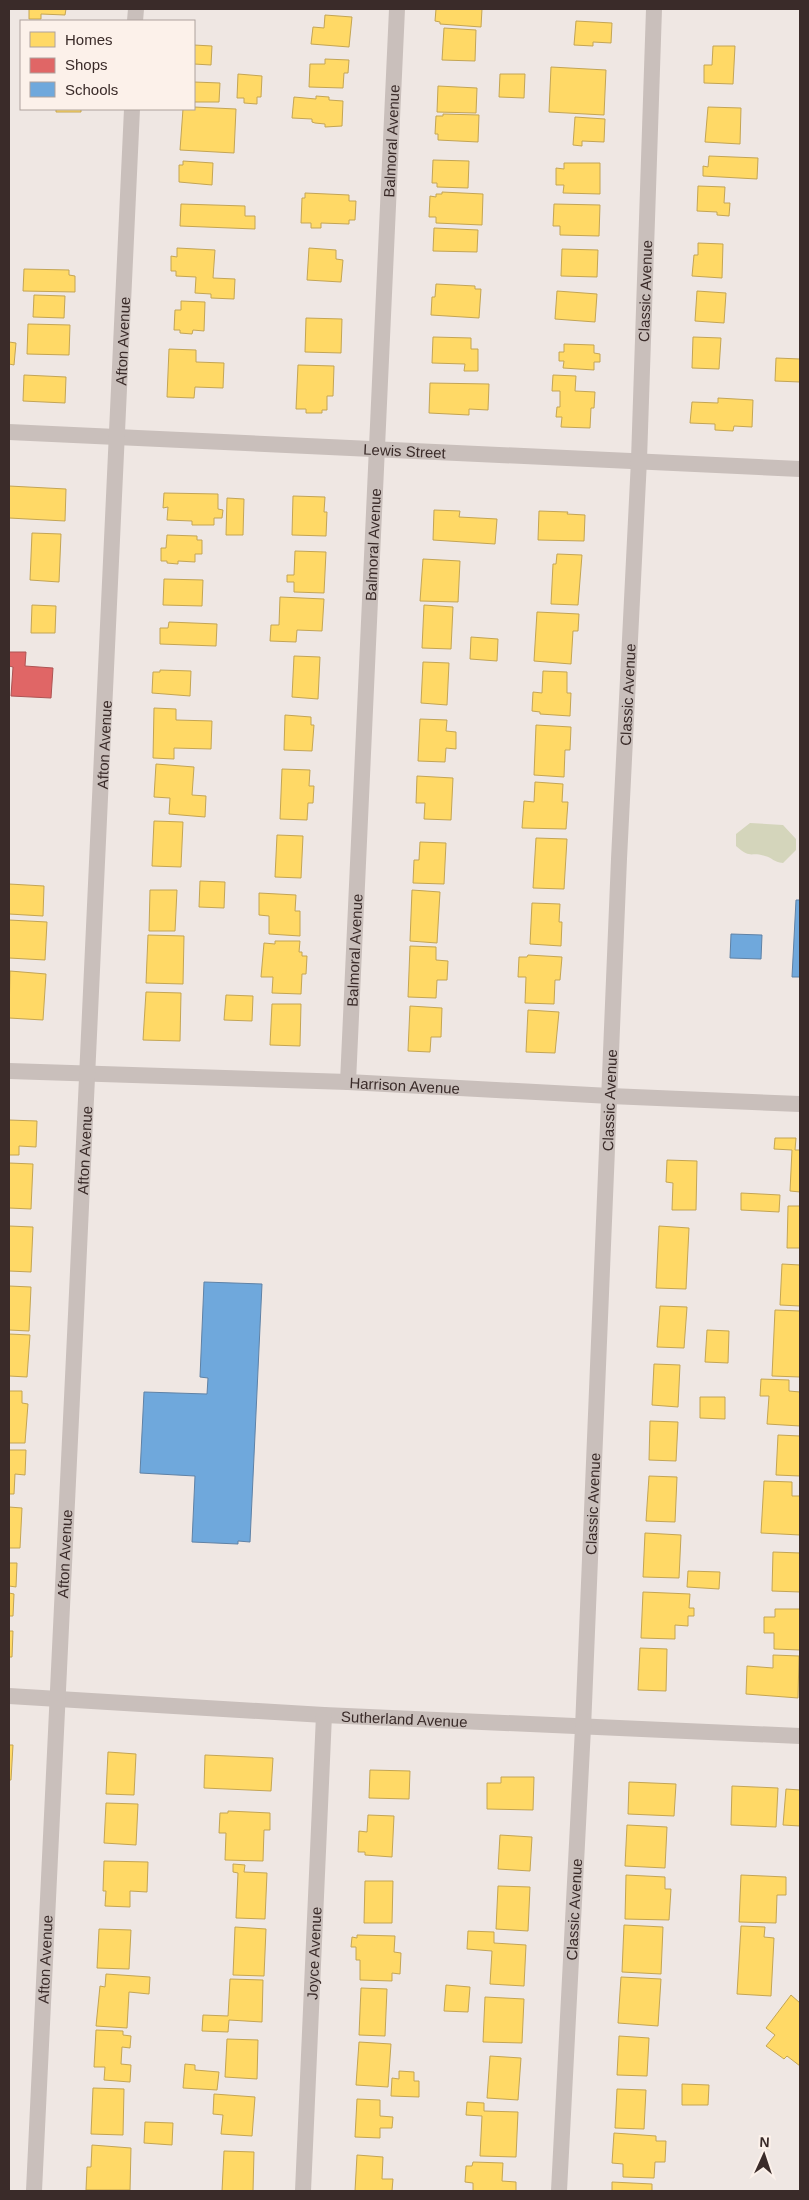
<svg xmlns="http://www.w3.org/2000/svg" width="809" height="2200" font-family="Arial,sans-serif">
<rect width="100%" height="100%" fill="#efe7e3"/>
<!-- green -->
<path fill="#d4d5bb" d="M750 823 783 825 796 839V850L783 863C773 862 773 858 765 856 750 851 752 860 736 846V834Z"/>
<!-- homes -->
<path fill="#ffd966" stroke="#c4a554" d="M29 9H66L65 15 41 14V19H29Z
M436 9H482L481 27 440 24V22L435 21Z
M325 15 352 17 349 47 311 44 313 27 324 28Z
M576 21 612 23 611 43 593 42V46L574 45Z
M444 28 476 30 475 61 442 60Z
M194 45 212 46 211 65 194 64Z
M713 46H735L733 84 704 83V65H712Z
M325 59 349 60 348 73H344L343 88 309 87 310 64H325Z
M551 67 606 70 604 115 549 112Z
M238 74 262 76 261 97H257V104L244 103V98H237Z
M500 74H525L524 98 499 97Z
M194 82 220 83 219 102H194Z
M438 86 477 88 476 113 437 112Z
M316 96 329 97V100L343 101 342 126 325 127V124L315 123 312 122V119L292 118 294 97 316 99Z
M194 107 236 109 234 153 180 150 183 109H194Z
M708 107 741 108 740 144 705 142Z
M56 109H81V112H56Z
M443 114 479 115 478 142 438 140V134H435L436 116H443Z
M575 117 605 119 604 142 582 141V146L573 145Z
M709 156 758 158 757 179 703 176V166L708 167Z
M433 160 469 161 468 188 437 187V183H432Z
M183 161 213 163 212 185 179 182V165H183Z
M564 163H600V194L563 193 564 185H556V168L564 169Z
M698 186 725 187 724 203H730L729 216 717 215V212L697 211Z
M442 192 483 194 482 225 436 223V217H429L430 196 436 197V194H442Z
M305 193 349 195V201H356L355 220H349V224L321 223V228H311V223H301L302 198H305Z
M181 204 245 206V216H255V229L180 226Z
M554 204 600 205 599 236 560 235V226H553Z
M434 228 478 230 477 252 433 251Z
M698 243 723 244 722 278 692 276 694 255H698Z
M177 248 215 250 213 278 235 279 234 299 211 298V294L195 293 196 277 176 276V271H171V256L177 257Z
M309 248 336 250V259L343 260 341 282 307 280Z
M562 249 598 250 597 277 561 276Z
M24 269 69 270V275L75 276V292L23 291Z
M436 284 475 286V289H481L479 318 431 315 432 297H435Z
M557 291 597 294 595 322 555 319Z
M697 291 726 293 724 323 695 321Z
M34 295 65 296 64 318 33 317Z
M181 301 205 302 204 331 193 330 192 334 180 333V330H174L175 310H181Z
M306 318 342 319 341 353 305 352Z
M28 324 70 325 69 355 27 354Z
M433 337 471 338V349H478V371H464L465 364 432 363Z
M693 337 721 338 719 369 692 368Z
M9 342 16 343 14 365 9 364Z
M564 344 594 345V353L600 354V362H594V370L563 368 564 361H559V352H564Z
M169 349 196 350V362L224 363 223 388 195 387 194 398 167 397Z
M776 358 800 359V382L775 381Z
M298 365 334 366 333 396H327V410H322V413H306V409H296Z
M24 375 66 377 65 403 23 401Z
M553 375 576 376 575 391 595 392 594 408H591L590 428 561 427 562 417H556L557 407H560V391H552Z
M430 383 489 384 488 410 469 409V415L429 413Z
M718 398 753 400 752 427 734 426 733 431 715 430V424L690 423 692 402 718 403Z
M9 486 66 489 65 521 9 518Z
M164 493 218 494V509L223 510 222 518H214V525H192V521L167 520 168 507 163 508Z
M293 496 325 497 324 512H327L326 536 292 535Z
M227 498 244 499 243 535H226Z
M434 510 460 511 459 517 497 519 495 544 433 540Z
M539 511 568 512 567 514 585 515 584 541 538 540Z
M32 533 61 534 59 582 30 580Z
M167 535 197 536V540H202V554H195V562L178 561V564L167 563V561H161V548H166Z
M295 551 326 552 324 593 294 592V582H287V575H294Z
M557 554 582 555 578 605 551 604 553 564H556Z
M423 559 460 561 458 602 420 601Z
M164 579 203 580 202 606 163 605Z
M280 597 324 599 322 631 297 630 296 642 270 641 271 625H279Z
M32 605 56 606 55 633H31Z
M424 605 453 607 451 649 422 648Z
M537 612 579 614 578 631H573L571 664 534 661Z
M169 622 217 624 216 646 160 644V628H168Z
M471 637 498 639 497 661 470 659Z
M294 656 320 657 318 699 292 697Z
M423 662 449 663 447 705 421 703Z
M160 670 191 671 190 696 152 693 153 672H160Z
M543 671 567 672V693H571L570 716 540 714V712L532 711 533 692 542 693Z
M154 708 176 709V720L212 721 211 749 174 748V759L153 758Z
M285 715 311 717V725H314L312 751 284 750Z
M420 719 447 720 446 731 456 732V749L446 748 445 762 418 761Z
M536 725 571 727 570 750H565L564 777 534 775Z
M156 764 194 767 192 795 206 796 205 817 169 814 170 798 154 797Z
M282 769 310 770 309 786H314L313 803H308L307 820 280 819Z
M417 776 453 778 451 820 424 819 425 803H416Z
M535 782 563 784 562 802H568L566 829 522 828 524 801 534 802Z
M154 821 183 822 181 867 152 866Z
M277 835 303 836 301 878 275 877Z
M536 838 567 839 564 889 533 888Z
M420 842 446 843 444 884 413 883 414 860H419Z
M200 881 225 882 224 908 199 907Z
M9 884 44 886 43 916 9 914Z
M150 890H177L175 931H149Z
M412 890 440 892 437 943 410 941Z
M259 893 296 895 295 911H300V936L269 934V916L259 915Z
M532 903 560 904 559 922H562L561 946 530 944Z
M9 920 47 922 45 960 9 958Z
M148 935 184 936 183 984 146 983Z
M275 941H300L299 952H302V956H307L306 974H302L301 994 272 993 273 977H261L264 943 275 944Z
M410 946 436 947V960L448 961 447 980H437L436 998 408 997Z
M528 955 562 957 560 980H555L554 1004 525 1003 526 977H518L519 957H527Z
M10 971 46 974 43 1020 9 1018Z
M146 992 181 993 180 1041 143 1040Z
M226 995 253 996 252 1021 224 1020Z
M272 1004H301L300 1046 270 1045Z
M410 1006 442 1008 441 1037H431L430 1052 408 1051Z
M528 1010 559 1012 555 1053 526 1052Z
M9 1120 37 1121 36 1147 19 1146V1155H9Z
M775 1138H796L795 1150H800V1192L790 1191 792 1150 774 1149Z
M667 1160 697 1161 696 1210H672L673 1183 666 1182Z
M9 1163 33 1164 31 1209 9 1208Z
M741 1193 780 1195 779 1212 741 1210Z
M788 1206H800V1248H787Z
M9 1226 33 1227 31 1272 9 1271Z
M659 1226 689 1228 686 1289 656 1288Z
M782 1264 800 1265V1306L780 1305Z
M9 1286 31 1287 29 1331 9 1330Z
M660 1306 687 1307 684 1348 657 1347Z
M775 1310 800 1311V1377L772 1376Z
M707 1330 729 1331 728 1363 705 1362Z
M9 1334 30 1335 27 1377 9 1376Z
M654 1364 680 1365 678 1407 652 1405Z
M761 1379 789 1380V1391L800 1392V1426L767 1424 769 1396H760Z
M9 1391H22V1403L28 1404 25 1443H9Z
M700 1397H725V1419L700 1418Z
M650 1421 678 1422 676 1461 649 1460Z
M778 1435 800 1436V1476L776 1475Z
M9 1450H26L25 1475 15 1474 14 1494H9Z
M649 1476 677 1477 675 1522 646 1521Z
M764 1481 792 1482V1496H800V1535L761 1533Z
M9 1507 22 1508 20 1548H9Z
M645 1533 681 1535 679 1578 643 1577Z
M773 1552 800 1553V1592L772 1591Z
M9 1563H17L16 1587 9 1586Z
M688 1571 720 1572 719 1589 687 1587Z
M643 1592 690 1594 689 1608H694V1616H688V1626L675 1625V1639L641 1638Z
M9 1593 14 1594 13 1616H9Z
M775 1609H800V1650L774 1649V1633H764V1617H775Z
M9 1631H13L12 1657H9Z
M640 1648 667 1649 666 1691 638 1690Z
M773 1655 799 1656 798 1698 746 1694 747 1666 773 1668Z
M9 1745H13L11 1780H9Z
M108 1752 136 1754 134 1795 106 1794Z
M205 1755 273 1758 271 1791 204 1788Z
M370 1770 410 1771 409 1799 369 1798Z
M501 1777H534L533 1810 487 1809V1783H501Z
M629 1782 676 1784 674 1816 628 1814Z
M732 1786 778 1788 776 1827 731 1825Z
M786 1789 800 1790V1826L783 1825Z
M106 1803 138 1804 136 1845 104 1843Z
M228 1811 270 1813V1830H264L263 1861 225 1860 226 1833H219L220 1813H228Z
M368 1815 394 1816 392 1857 365 1855V1852H358L359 1831 367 1832Z
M627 1825 667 1827 665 1868 625 1866Z
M500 1835 532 1837 530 1871 498 1869Z
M104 1861 148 1862 147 1892 130 1891V1907L105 1906 106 1891H103Z
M233 1864 245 1865 244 1872 267 1873 265 1919 236 1918 238 1873 233 1872Z
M626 1875 665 1877V1889H671L669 1920 625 1919Z
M741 1875 786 1877V1895H777L776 1923 739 1922Z
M365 1881H393L392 1923H364Z
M498 1886 530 1887 528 1931 496 1929Z
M624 1925 663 1927 661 1974 622 1972Z
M741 1926 765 1927 764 1937 774 1938 771 1996 737 1994Z
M235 1927 266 1929 264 1976 233 1975Z
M99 1929 131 1930 129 1969 97 1968Z
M468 1931 494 1932V1943L526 1945 524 1986 490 1984 492 1951 467 1949Z
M357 1935 395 1936 394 1952 401 1953 400 1974 392 1973V1981L360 1980V1960H356V1947H351L352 1937 357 1938Z
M106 1974 150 1977 149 1994 129 1992 127 2028 96 2026 100 1986 105 1987Z
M621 1977 661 1979 658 2026 618 2023Z
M230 1979 263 1980 262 2022 229 2020 228 2032 202 2031 203 2015 228 2016Z
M446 1985 470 1987 468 2012 444 2011Z
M361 1988 387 1989 385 2036 359 2035Z
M791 1995 800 2003V2066L787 2056 784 2059 766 2046 775 2035 766 2028Z
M485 1997 524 1999 522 2043 483 2042Z
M96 2030 123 2031V2035L131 2036 130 2048 122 2047 121 2064 131 2065 130 2082 104 2080 105 2067H94Z
M619 2036 649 2038 647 2076 617 2075Z
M227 2039 258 2040 257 2079 225 2077Z
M359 2042 391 2044 388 2087 356 2085Z
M490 2056 521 2058 518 2100 487 2098Z
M185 2064 195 2065V2070L219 2072 217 2090 183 2088Z
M399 2071 414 2072V2081H419V2097L391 2096 392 2078 399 2079Z
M682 2084 709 2085 708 2105H682Z
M93 2088 124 2089 123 2135 91 2134Z
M617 2089 646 2090 644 2129 615 2128Z
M214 2094 255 2097 252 2136 221 2134 223 2115 213 2114Z
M357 2099 380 2100V2116L393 2117 392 2128H380V2138L355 2137Z
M467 2102 484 2103V2111L518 2112 516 2157 480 2156 482 2116 466 2115Z
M145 2122 173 2123 172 2145 144 2143Z
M614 2133 656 2136V2141H666L665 2162H655L654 2178 623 2177V2164L612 2163Z
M92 2145 131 2148 130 2190H86L87 2167H91Z
M224 2151 254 2152 253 2191H222Z
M357 2155 383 2157 382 2179H393L392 2191H355Z
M473 2162 503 2163 502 2181 516 2182V2191H473V2183L465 2182 466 2166H472Z
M612 2182 652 2184V2191H612Z"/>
<!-- shops -->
<path fill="#e06666" stroke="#ae5454" d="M9 652H26L25 666 53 668 51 698 11 696 13 667 9 666Z"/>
<!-- schools -->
<path fill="#6fa8dc" stroke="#5f82a6" d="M796 900H800V977H792Z
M731 934 762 935 761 959 730 958Z
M204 1282 262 1284 250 1542 238 1541V1544L192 1542 195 1476 140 1473 144 1392 207 1394 208 1378 200 1377Z"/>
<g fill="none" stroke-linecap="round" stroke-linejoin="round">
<!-- minor -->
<g stroke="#c9bfbb" stroke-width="16">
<path d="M135 21 136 9"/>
<path id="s1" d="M9 432 800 469"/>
<path id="s2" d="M9 1071 348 1082 610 1096 800 1104"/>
<path id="s3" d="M348 1082 397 9"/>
<path id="s4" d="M9 1696 324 1715 800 1736"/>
<path id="s5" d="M34 2191C65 1497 104 803 132 109"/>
<path id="s6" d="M303 2191 324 1715"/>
<path id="s7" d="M559 2191 583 1728 619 859 639 460 654 9"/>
</g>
</g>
<g text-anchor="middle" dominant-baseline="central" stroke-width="5" stroke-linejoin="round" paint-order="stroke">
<!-- street labels -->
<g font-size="15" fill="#3a2b29" stroke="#fcf1ea">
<text stroke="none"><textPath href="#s3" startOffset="942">Balmoral Avenue</textPath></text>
<text stroke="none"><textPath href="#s7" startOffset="1902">Classic Avenue</textPath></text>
<text stroke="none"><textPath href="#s5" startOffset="1852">Afton Avenue</textPath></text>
<text stroke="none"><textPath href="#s1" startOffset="396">Lewis Street</textPath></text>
<text stroke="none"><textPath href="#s3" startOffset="538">Balmoral Avenue</textPath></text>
<text stroke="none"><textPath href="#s7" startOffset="1498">Classic Avenue</textPath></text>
<text stroke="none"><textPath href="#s5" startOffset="1448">Afton Avenue</textPath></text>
<text stroke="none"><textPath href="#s3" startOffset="132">Balmoral Avenue</textPath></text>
<text stroke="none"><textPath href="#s2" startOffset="396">Harrison Avenue</textPath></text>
<text stroke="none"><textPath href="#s7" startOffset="1092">Classic Avenue</textPath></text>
<text stroke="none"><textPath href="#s5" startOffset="1042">Afton Avenue</textPath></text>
<text stroke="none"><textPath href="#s7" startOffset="688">Classic Avenue</textPath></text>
<text stroke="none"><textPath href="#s5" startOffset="638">Afton Avenue</textPath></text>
<text stroke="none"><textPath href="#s4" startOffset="396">Sutherland Avenue</textPath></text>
<text stroke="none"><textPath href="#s7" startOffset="282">Classic Avenue</textPath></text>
<text stroke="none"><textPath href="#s6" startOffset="238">Joyce Avenue</textPath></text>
<text stroke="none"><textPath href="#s5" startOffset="232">Afton Avenue</textPath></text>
</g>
</g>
<!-- border -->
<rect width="809" height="2200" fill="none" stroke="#3a2b29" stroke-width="20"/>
<!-- legend -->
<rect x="20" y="20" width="175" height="90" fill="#fcf1ea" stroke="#aea29d"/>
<rect x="30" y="32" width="25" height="15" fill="#ffd966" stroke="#aea29d"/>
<text x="65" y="45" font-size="15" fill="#3a2b29">Homes</text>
<rect x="30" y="58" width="25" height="15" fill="#e06666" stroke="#aea29d"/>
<text x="65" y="70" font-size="15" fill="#3a2b29">Shops</text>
<rect x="30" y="82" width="25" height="15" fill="#6fa8dc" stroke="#aea29d"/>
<text x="65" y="95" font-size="15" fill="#3a2b29">Schools</text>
<!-- north arrow -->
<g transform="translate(764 2155) rotate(3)" stroke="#fcf1ea" stroke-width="4" paint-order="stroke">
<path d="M0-4L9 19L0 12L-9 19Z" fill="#3a2b29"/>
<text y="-8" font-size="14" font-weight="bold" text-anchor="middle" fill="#3a2b29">N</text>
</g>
</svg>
